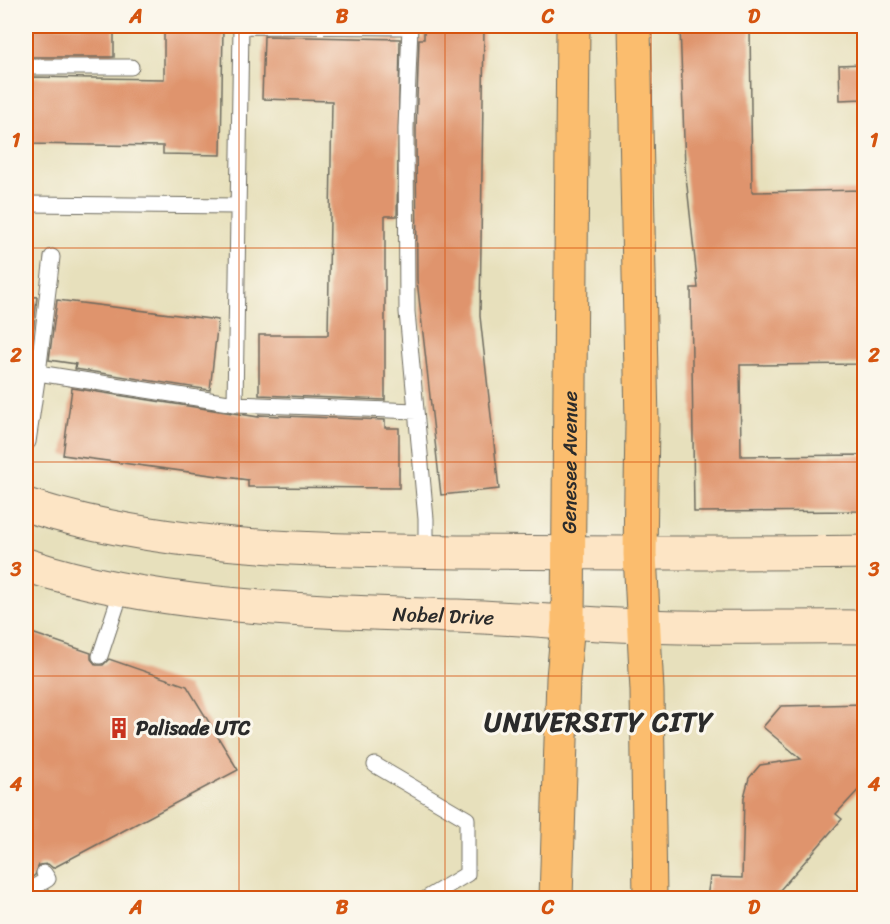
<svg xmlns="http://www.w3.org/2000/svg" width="890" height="924" font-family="Sriracha,sans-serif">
<rect width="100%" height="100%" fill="#fbf7ec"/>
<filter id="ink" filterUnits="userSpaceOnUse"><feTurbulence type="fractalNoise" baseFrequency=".0167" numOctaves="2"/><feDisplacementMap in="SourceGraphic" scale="12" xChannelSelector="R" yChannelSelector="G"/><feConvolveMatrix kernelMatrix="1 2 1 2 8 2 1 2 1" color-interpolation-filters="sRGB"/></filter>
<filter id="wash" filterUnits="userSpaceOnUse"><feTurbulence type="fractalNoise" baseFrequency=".008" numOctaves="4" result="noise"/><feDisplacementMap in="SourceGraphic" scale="24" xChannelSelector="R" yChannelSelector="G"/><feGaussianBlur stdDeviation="1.35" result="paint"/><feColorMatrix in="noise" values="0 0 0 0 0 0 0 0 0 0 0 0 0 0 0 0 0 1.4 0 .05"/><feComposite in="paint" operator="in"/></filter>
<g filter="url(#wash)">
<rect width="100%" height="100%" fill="#e7e0bc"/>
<g id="blocks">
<!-- building -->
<path fill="#df946d" d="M26 26H114V57H26Z
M164 26H223L221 155 163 154V146L26 144V77L164 79Z
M424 26H484L480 316 499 489 441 495 417 280 416 129 419 39H424Z
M680 26H750L752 192 864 190V364L740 365 741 456 864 455V511L694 512 691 288H698L685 167Z
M264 36 400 39 397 216H385V400L259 395V335H328L332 101 262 99Z
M864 64V99L840 100 839 65Z
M26 296 37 297 30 358 26 357Z
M57 300 218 320 210 390 75 369 76 364 49 360Z
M72 388 259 417V415L385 420V428H399V488L248 487V480L63 455Z
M26 631 91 653V659L96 665H103L109 659 187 686 238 770 53 868 48 864 39 865 35 875 26 881Z
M864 704V784L836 814 842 819 773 898H707L710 877 742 878 744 797 749 778 760 765 801 759 763 727 781 706Z"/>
</g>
</g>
<g filter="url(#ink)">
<use href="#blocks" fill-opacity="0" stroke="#6d6a5e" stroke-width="1.5"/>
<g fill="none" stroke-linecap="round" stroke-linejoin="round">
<defs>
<path id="service" d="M241 26 410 27
M410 26 406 129 407 312 426 519V551
M26 67H131
M26 204 238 206
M52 257 38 373 235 404 416 411
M235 404 241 26
M28 442 38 373
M100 656 122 589
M375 765 467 819V874L427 898
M26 892 48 879 44 873"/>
<g id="secondary">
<path d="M26 505C169 551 321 550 470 552 602 553 733 554 864 552"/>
<path id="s1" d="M26 565C160 609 316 611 457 616 519 618 580 624 642 626 716 629 791 626 864 627"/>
</g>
<g id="primary">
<path d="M634 26 642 423 640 554 647 691 650 898"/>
<path id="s2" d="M556 898 563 678 568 622 573 26"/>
</g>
</defs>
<!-- service casing -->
<use href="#service" stroke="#6d6a5e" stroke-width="17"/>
<!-- secondary casing -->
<use href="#secondary" stroke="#6d6a5e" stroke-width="35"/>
<!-- primary casing -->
<use href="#primary" stroke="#6d6a5e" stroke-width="35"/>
<!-- service -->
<use href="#service" stroke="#fff" stroke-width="15"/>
<!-- secondary -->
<use href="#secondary" stroke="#fde5c5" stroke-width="33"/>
<!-- primary -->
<use href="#primary" stroke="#fbbd6e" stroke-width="33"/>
</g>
</g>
<!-- grid -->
<path fill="none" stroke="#d5540f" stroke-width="1.5" stroke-opacity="0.55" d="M239 26V898M445 26V898M651 26V898M26 248H864M26 462H864M26 676H864"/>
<!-- icons -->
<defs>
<symbol id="building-bare" viewBox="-9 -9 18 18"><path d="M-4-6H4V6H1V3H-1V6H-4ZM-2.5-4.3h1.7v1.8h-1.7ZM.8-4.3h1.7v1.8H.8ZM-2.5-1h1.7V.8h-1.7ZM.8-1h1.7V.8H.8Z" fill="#c8321e" stroke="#fbf7ec" stroke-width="2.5" paint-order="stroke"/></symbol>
</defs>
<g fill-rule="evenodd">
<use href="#building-bare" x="104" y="713" width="30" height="30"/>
</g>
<g text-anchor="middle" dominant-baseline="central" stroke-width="6" stroke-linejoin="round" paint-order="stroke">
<!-- street labels -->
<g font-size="20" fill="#2b2b2b" stroke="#fbf7ec">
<text stroke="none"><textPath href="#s2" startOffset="436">Genesee Avenue</textPath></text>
<text stroke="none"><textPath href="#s1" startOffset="422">Nobel Drive</textPath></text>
</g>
<!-- poi labels -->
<g font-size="20" font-weight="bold" fill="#2b2b2b" stroke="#fbf7ec" text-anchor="start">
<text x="136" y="728">Palisade UTC</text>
</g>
<!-- district labels -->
<g font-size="26" font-weight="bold" letter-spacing="1.5" fill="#2b2b2b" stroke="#fbf7ec">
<text x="599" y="722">UNIVERSITY CITY</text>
</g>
</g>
<!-- margin -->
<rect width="890" height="924" fill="none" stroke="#fbf7ec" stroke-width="66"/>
<rect x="33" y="33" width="824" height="858" fill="none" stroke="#d5540f" stroke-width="2"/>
<g font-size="20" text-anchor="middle" font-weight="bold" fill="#d5540f">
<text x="136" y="23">A</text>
<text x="342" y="23">B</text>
<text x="548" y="23">C</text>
<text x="754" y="23">D</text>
<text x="16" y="147">1</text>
<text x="874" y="147">1</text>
<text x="16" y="362">2</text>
<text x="874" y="362">2</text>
<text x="16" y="576">3</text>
<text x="874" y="576">3</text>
<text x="16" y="791">4</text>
<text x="874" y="791">4</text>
<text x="136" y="914">A</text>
<text x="342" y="914">B</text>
<text x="548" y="914">C</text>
<text x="754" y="914">D</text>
</g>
</svg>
